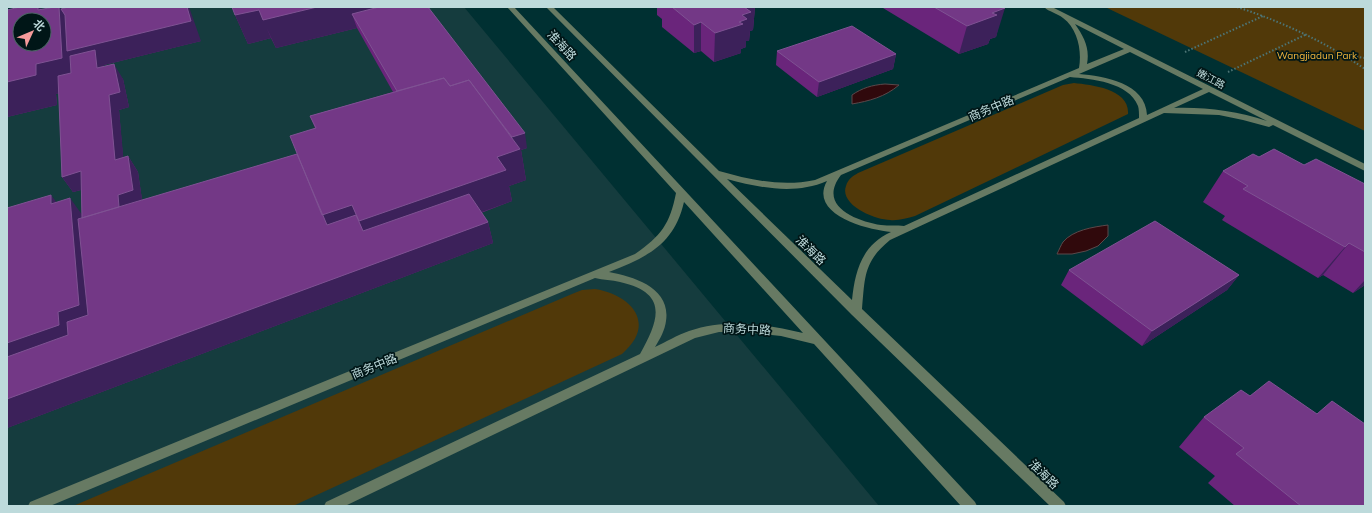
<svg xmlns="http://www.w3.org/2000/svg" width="1372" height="513" font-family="Mulish,'Noto Sans SC',sans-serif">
<rect width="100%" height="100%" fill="#003032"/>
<!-- built -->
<path fill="#153c3e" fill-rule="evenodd" d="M32 7H464L879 506H7V12ZM20 20H44V44H20Z"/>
<!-- green -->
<path fill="#513909" d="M1105 7H1365V131Z
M1074 83C1092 85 1130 89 1128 114L915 216C907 218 898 221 890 220 875 220 839 205 846 186 848 179 853 176 858 173L1063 85Z
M595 289C632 295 657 324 622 354L293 506H73L572 294 582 290Z"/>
<!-- water -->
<path fill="#30090c" stroke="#5a484a" d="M885 84 899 85C885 97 869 101 852 104V95C862 88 872 85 885 84Z
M1108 225V236L1098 246 1086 251 1072 254H1057C1059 250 1061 245 1063 242 1073 230 1093 227 1108 225Z"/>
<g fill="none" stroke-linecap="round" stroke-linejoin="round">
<!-- path -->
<path stroke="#4d7576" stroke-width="2" stroke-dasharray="1.5 2" stroke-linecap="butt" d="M1237 7C1283 22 1325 42 1365 69
M1185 52 1263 16
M1346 55 1365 58
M1228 72 1307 34"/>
<!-- secondary -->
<path fill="#677a63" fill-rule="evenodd" d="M507 7H514L975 502 977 506H961L814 344 781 336 744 332H719L695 338 345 506H324L326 502 640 354C659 320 669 293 620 282 612 280 603 280 595 278L50 506H28L30 502 635 254C661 236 670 224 676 193ZM684 202 803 333C765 324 727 318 689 331 677 335 666 342 655 347 660 339 665 330 666 321 671 288 635 277 609 272 647 257 674 245 684 202Z
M546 7H553L719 171C751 180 782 187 815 180L1079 68C1082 51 1078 29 1063 18 1057 13 1049 12 1044 7H1052L1365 164V171L1273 125 1269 127 1243 120 1219 115 1164 113 890 240C863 262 865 278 862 309L1064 502 1066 506H1050L852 315ZM1075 24 1124 49 1087 64C1090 48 1084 37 1075 24ZM1130 52 1203 89 1147 115C1146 83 1104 76 1079 74ZM1070 77C1091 79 1129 82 1138 106 1139 109 1139 114 1139 118L904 226C897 225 889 226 881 225 856 221 817 206 841 175ZM1209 92 1267 121C1237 111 1205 107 1174 108ZM727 179C760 188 795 195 827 181 808 215 868 230 891 232 862 245 855 271 852 300Z"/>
</g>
<!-- wall -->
<path fill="#6a257b" d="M40 7 42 10 61 9 201 41 104 65V67L123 79 129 107 119 110 123 158 128 156 138 172 142 200 297 154 315 128 310 116 393 92 357 28 276 48 271 38 248 44 235 15 428 7 527 148 521 150 526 180 509 186 512 201 481 213 488 222 493 243 7 428V208L56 202 82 215 81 190 73 192 62 177 59 93 56 94 57 105 7 117V10Z
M657 7H755L753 30 750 31 749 41H746V47L741 49V53L714 62 701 51 694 53 662 27V19L657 15Z
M883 7H1003L996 37 990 39 988 44 959 54 883 8Z
M777 51 896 54 893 69 817 97 776 65Z
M1259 157 1304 165 1365 184V285L1353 293 1323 275 1318 278 1222 220 1225 216 1203 202 1223 171Z
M1069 270 1239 275 1227 290 1142 346 1061 285Z
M1250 396 1317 414 1365 506H1235L1208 483 1215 476 1179 447 1204 417Z"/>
<!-- shaded-wall -->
<path fill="#3c215a" d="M38 7H40L48 19 60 7 76 34 187 7H189L201 41 104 65 106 83 81 88 56 94 57 105 7 117V82L36 64Z
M317 7H400L352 14 357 28 276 48 263 20Z
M742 7H755L753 30 750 31 749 41H746V47L741 49V53L714 62 715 33 739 22Z
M985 7 1005 8 996 37 990 39 988 44 959 54 967 26Z
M259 10 271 38 248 44 235 15Z
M701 22V51L694 53V25Z
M896 54 893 69 817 97 819 82Z
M114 64 123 79 129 107 119 110 125 175 115 160 109 95Z
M525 133 527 148 521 150 526 180 509 186 512 201 372 252 359 221 497 157 505 139Z
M128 156 138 172 143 206 106 336 7 385V343L58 312 51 195 72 223 70 198 88 223 118 195Z
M81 171 92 187 73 192 62 177Z
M352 205 365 236 336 246 322 215Z
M488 222 493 243 7 428V399Z
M1349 243 1323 275 1318 278 1345 247Z
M1239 275 1227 290 1142 346 1152 331Z
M1365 280V285L1353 293Z"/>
<!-- building -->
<path fill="#733886" stroke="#7f5293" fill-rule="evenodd" d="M20 7H38V10L54 7H59L62 58 36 64V75L7 82V10ZM20 20H44V44H20Z
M68 7H187L191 21 67 51 65 15 61 9Z
M232 7H317L263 20 259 10 235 15Z
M379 7H428L525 133 512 137 469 80 450 86 444 78 397 91 352 14Z
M672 7H744L751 12 742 15 747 19 739 22 743 24 715 33 701 22 694 25Z
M934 7H1003L1005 8 992 13 997 15 967 26Z
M852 26 896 54 819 82 777 51Z
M95 50 97 68 114 64 120 92 109 95 115 160 128 156 133 190 118 195 119 207 82 218 81 171 62 177 58 76 71 73 70 56Z
M444 78 450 86 469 80 520 149 497 157 506 170 359 221 352 205 322 215 290 136 316 128 310 116Z
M1274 149 1304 165 1316 159 1365 184V252L1349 243 1345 247 1243 189 1248 186 1223 171 1253 154 1259 157Z
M297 154 327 225 356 215 363 231 469 194 488 222 7 399V357L68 335 67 322 88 315 78 219Z
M51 195V204L70 198 79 305 58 312 59 325 7 343V208Z
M1155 221 1239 275 1152 331 1069 270Z
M1269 381 1317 414 1332 401 1365 424V506H1301L1236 454 1244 448 1204 417 1241 390 1250 396Z"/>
<g text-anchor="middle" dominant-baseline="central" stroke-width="3.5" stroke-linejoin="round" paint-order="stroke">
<!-- far-park labels -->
<g font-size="10" fill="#f5b73c" stroke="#001617">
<text x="1317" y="55">Wangjiadun Park</text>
</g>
<!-- far-street labels -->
<g font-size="10" fill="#bddadb" stroke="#001617">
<text transform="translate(1211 79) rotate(27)">嫩江路</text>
</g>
<!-- street labels -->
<g font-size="12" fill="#bddadb" stroke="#001617">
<text transform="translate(562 45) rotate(47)">淮海路</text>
<text transform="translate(991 108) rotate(-23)">商务中路</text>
<text transform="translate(811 250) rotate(44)">淮海路</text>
<text transform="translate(747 329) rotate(3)">商务中路</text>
<text transform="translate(374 366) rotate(-22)">商务中路</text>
<text transform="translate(1044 474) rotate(44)">淮海路</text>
</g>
</g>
<!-- border -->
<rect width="1372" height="513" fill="none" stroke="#bddadb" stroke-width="16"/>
<!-- north arrow -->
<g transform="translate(32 32) rotate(46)"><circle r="19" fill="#001617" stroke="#4c6465"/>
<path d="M0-3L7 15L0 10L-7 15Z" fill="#f59b9b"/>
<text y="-6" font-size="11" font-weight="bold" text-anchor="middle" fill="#bddadb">北</text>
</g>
</svg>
